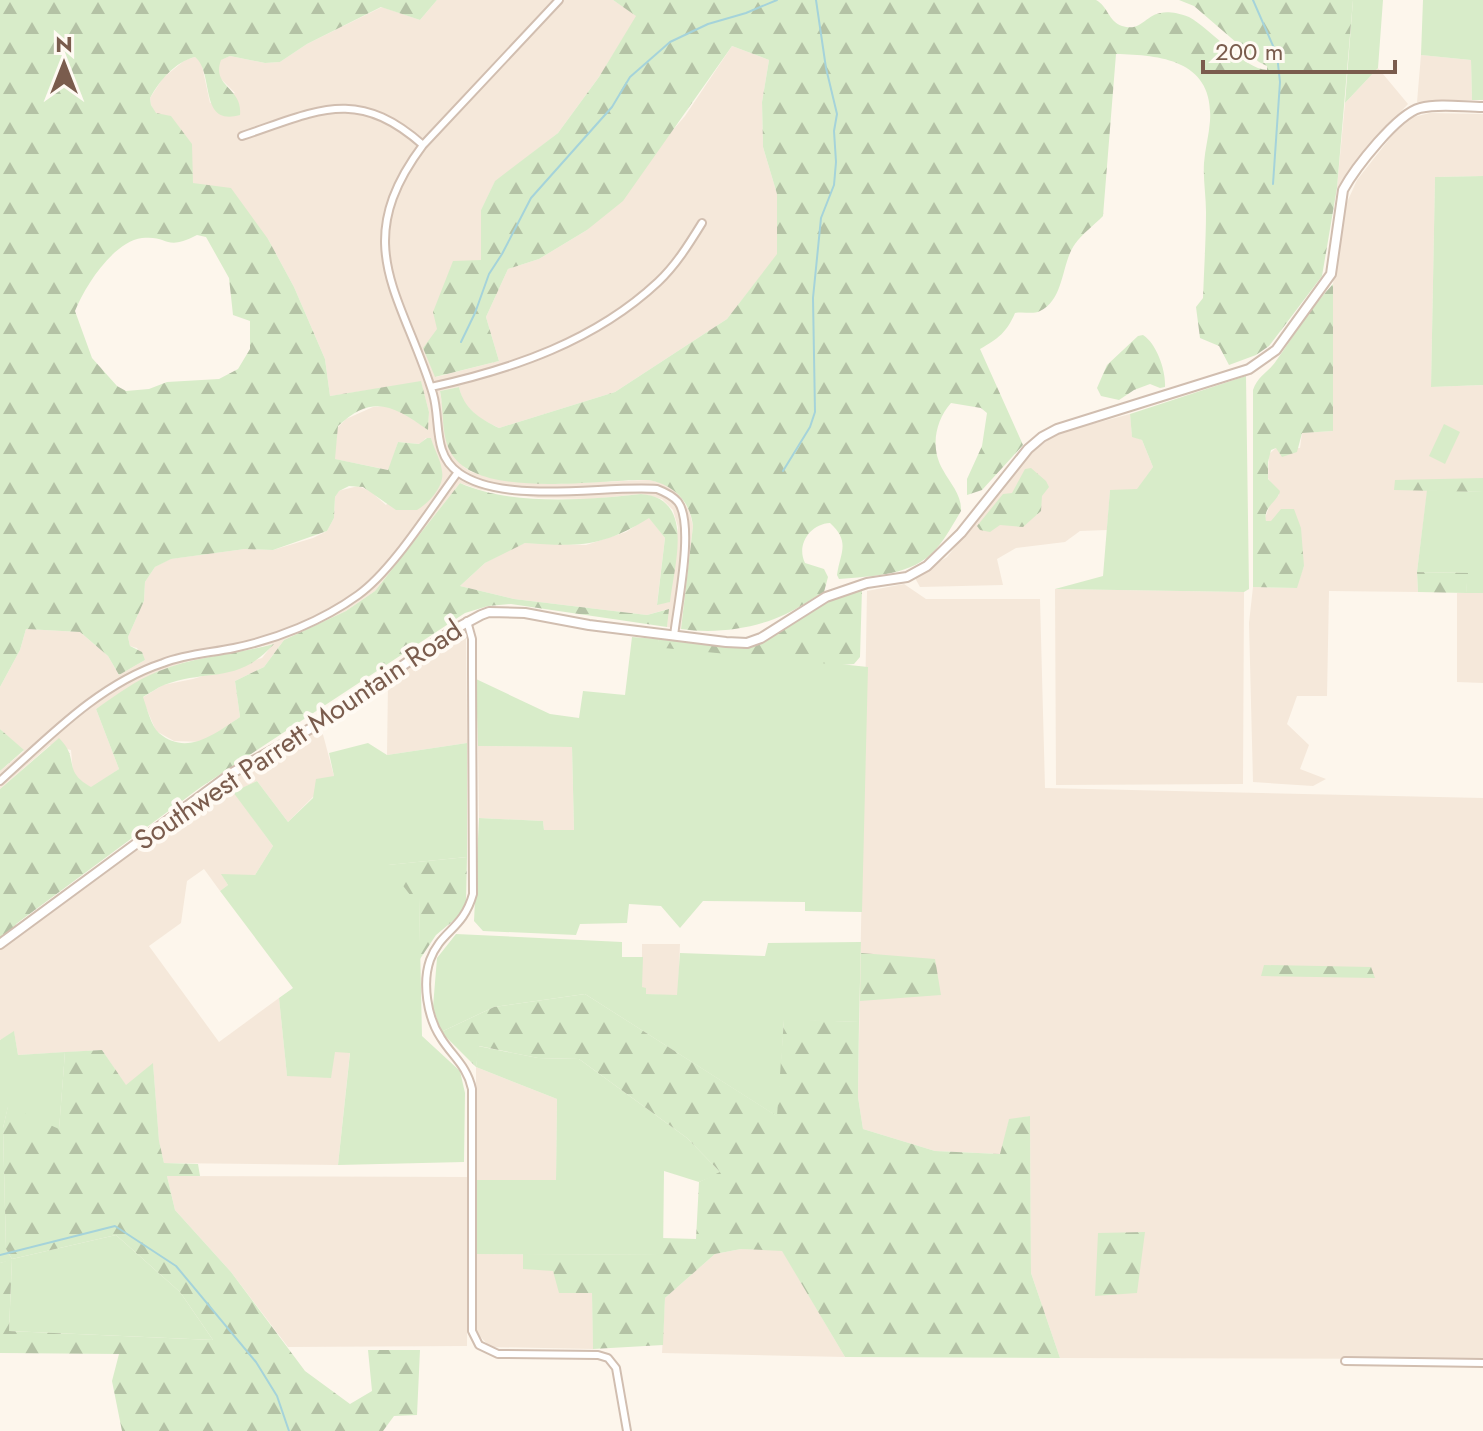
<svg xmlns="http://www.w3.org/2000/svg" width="1483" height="1431" font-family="Jost,sans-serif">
<defs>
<pattern id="forest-firs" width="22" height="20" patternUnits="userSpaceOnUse" patternTransform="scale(2)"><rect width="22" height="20" fill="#d8ecc9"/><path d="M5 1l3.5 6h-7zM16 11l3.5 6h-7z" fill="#b4c2a5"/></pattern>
</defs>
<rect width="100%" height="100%" fill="#fdf6ec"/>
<!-- residential -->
<path fill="#f5e8da" d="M437 0H613L637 16 599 77 558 133 495 182 481 210V261L437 329 436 377 499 361 486 317 508 269 539 259 587 230 685 116 732 46 769 60 762 102 763 147 777 194 778 254 727 319 615 392 499 428 479 418 463 402 459 387 440 391 449 448 464 467 471 472 502 479 550 484 649 480 662 483 677 492 689 510 693 526 681 629 667 627 668 609 647 615 514 599 460 586 485 563 516 546 525 543 586 545 626 532 649 517 665 538 657 604 669 602 678 527 673 510 662 499 641 494 591 499 538 498 481 490 460 483 375 591 346 611 284 640 264 667 235 681 240 717 205 742 174 741 156 731 142 698 163 685 193 679 262 658 273 644 189 661 159 671 96 709 119 769 91 788 77 779 73 773 71 750 50 745 0 789V771L24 751 0 729V687L20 650 26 629 80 632 108 656 119 675 145 660 137 648 130 646 128 637 144 601 145 582 155 567 170 559 245 549 273 550 313 538 327 531 334 518 335 497 338 491 358 486 370 491 386 505 433 450 431 438H426L420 444 398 442 389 470 334 459 338 427 346 419 373 407 385 406 400 410 428 430 429 412 421 382 330 396 325 359 294 287 268 239 193 183 151 105 150 98 163 78 185 60 195 57 201 61 210 103 235 93 219 77 217 70 220 60 230 56 265 63 280 62 307 44 382 7 420 20Z
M1421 55 1471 60 1472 100 1417 102Z
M1378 68 1408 104 1364 151 1337 188 1345 103Z
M1430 113 1483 114V176L1435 177 1431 387 1483 385V479L1428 485 1417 572 1418 592 1329 591 1327 696H1297L1287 724 1309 745 1300 769 1326 779 1313 786 1253 782 1249 623 1253 587 1296 588 1304 566 1271 521H1266L1265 518 1271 502 1279 495 1268 478 1269 454 1276 448H1300L1302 433 1333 431V284L1344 209 1357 180 1405 119Z
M1130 414 1132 436 1142 440 1153 467 1137 490H1110L1107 530 1080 531 1065 542 1016 548 997 559 1003 585 920 587 915 578 947 557 1032 452 1058 433Z
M904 584 926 599H1040L1045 788 1483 798V1359L1060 1358 1031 1273 1030 1116 1009 1120 1001 1154 935 1151 863 1129 858 1097 867 591Z
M1055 589 1244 592 1243 784 1056 785Z
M1457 593H1483V683L1457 682Z
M458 632 466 638 467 743 387 755 388 682Z
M321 727 334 776 288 822 257 781 234 792 273 846 255 875H222L228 885 220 891 204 869 187 881 181 923 149 946 219 1042 279 998 287 1076 335 1052H350L338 1165 164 1163 159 1142 153 1064 126 1086 102 1050 18 1055 14 1032 0 1040V949L225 781Z
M478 746 572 747 574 831 544 830 543 821 479 818Z
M642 944H680L678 996 645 994 642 987Z
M476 1067 557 1099 556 1180H476Z
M167 1176 468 1177 467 1346 288 1347 231 1272 175 1210Z
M741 1249 782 1250 845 1357 662 1353 665 1298 715 1254Z
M475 1254 592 1255 593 1349 490 1347 476 1332Z"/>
<!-- green -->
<path fill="#d8ecc9" d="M1353 0H1383L1378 68 1345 103Z
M1423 0H1483V100H1472L1471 60 1421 55Z
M1483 176V385L1431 387 1435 177Z
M1246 376 1249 589 1244 592 1055 589 1103 576 1110 490 1137 489 1153 467 1142 440 1132 437 1130 414Z
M1444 424 1460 432 1445 464 1429 456Z
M1427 490 1483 492V593H1466L1467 573 1417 572Z
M632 637 658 639 660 645 868 667 862 912 805 911V902L703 901 680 928 661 906 629 904 627 923 580 924 576 935 483 931 474 921 479 818 543 821 544 830H574L572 747 478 746 476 679 550 714 579 718 583 691 625 695Z
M368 743 387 755 467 743V857L388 865 419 897 422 1036 460 1071 465 1093 464 1162 338 1165 350 1053 335 1052 331 1078 287 1076 279 998 293 988 220 891 228 885 221 874 255 875 273 846 233 792 257 781 288 822 313 798 316 779 334 776 329 753Z
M456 934 622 942V957H643L642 987 646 988V994L677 995 680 953 765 956 768 943 861 942 859 1022 784 1020 778 1117 585 994 494 1007 441 1032 433 1007 437 958Z
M14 1031 18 1055 65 1052 59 1130 8 1107 3 1128 6 1249 12 1259 116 1235 180 1292 213 1340 9 1331 12 1260 0 1263V1040Z
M478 1046 538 1058 579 1059 687 1138 721 1173 699 1182 664 1171 663 1255 475 1254 476 1180H556L557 1099 476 1067Z"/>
<!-- forest -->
<path fill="url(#forest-firs)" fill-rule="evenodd" d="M0 0H437L420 20 381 7 307 44 280 62 265 63 230 56 221 60C211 87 243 87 240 115 198 127 215 73 195 57 175 62 160 80 150 98L151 105 156 113 171 116 192 144 193 183 231 188 268 239 294 287 325 359 330 396 421 381 429 412 428 430C394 406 373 393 338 426L335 459 388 470 398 442 419 444 427 438H431C434 449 441 460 442 471 445 486 429 503 417 510H396L363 487 349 486 339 491 335 497 334 518 327 531 273 550 245 549 171 559 155 567 145 582 144 601 128 637 130 646 142 652 145 660 119 675 108 656 80 632 26 629 20 650 0 687ZM197 235 206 237 229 278 233 315 250 321V349L238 369 219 379 167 382 149 389 126 391 117 386 92 358 75 311C85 286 113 242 142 238 170 235 164 252 197 235Z
M613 0H1096C1108 6 1108 21 1122 26 1149 34 1144 0 1189 17 1211 29 1244 69 1267 70V66L1259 62 1194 6 1179 0H1353L1337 188 1322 276 1269 346 1256 355 1229 365 1219 346 1200 338 1196 307 1203 298C1204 269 1206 240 1206 212 1206 196 1203 179 1204 163 1205 149 1209 135 1210 121 1214 61 1163 55 1116 54L1103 216C1094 225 1082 234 1075 244 1061 263 1065 299 1040 311 1032 315 1024 311 1015 313 1007 332 998 339 980 349L1023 445 982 490 967 495V479L982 446 987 413 981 408 951 403C935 421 930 448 943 470 950 483 962 495 961 511 953 524 946 538 936 549 913 576 872 576 839 579L837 575C840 553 851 542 830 523 810 524 796 545 805 563L824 569 828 577 824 592C811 599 799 608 786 614 754 629 716 634 681 629L693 526C690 501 674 485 649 480 602 478 476 502 450 451 441 434 444 410 440 391L459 387C464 409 479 418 499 428L615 392 727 319 777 254V194L763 147 762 102 769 60 732 46 623 201 587 230 539 259 508 269 486 317 499 361 435 377 423 348 437 329 433 312 453 261 481 260V210L495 181 558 133 599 77 636 16Z
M1333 284V431L1302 433 1297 452 1282 457 1276 448 1271 450 1268 462V479L1280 491C1277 503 1263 506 1266 521H1271L1281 509H1294L1301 528 1304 566 1297 588 1253 587V390C1258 375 1269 372 1276 361 1295 334 1311 308 1333 284Z
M1143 335C1157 344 1166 371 1165 387L1160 388 1150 384 1134 390 1119 400 1101 396 1097 388 1107 365 1138 336Z
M1031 468 1046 481 1049 487 1042 496 1041 511 1023 527 1000 525 990 532 980 530 977 526 1003 494 1012 493 1025 469Z
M1483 478V492L1394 490 1395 480Z
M460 483C511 506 587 500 641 494 696 498 674 565 670 602L657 605 665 538 649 518C603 547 578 547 525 543L485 563 460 586 514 599 647 615 669 609 667 627 511 604 488 606 465 613 201 787 16 924 15 929 0 940V789L59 738C81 760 61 770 91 787L119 769 96 709C116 695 136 680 159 671 196 656 237 654 274 644 237 685 208 668 164 685 157 688 150 693 143 697 147 708 151 726 159 733 187 757 216 733 240 717L235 681 264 667 284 640 346 611 375 591Z
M1417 572 1468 573 1466 593 1418 592Z
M862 589 860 657 854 664 841 665 664 648 659 645 658 639 725 645 759 642 827 602Z
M0 729 24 750 0 771Z
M467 857 466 901 460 915 436 935 420 959 419 898 414 900 387 865Z
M861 953 935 959 941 995 860 1001Z
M1264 965 1371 967 1375 978 1261 976Z
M585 994 777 1116 784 1019 859 1022 858 1097 863 1129 935 1151 1000 1154 1009 1119 1030 1116 1031 1273 1060 1358 845 1357 782 1251 741 1249 715 1254 665 1298 663 1345 593 1349 592 1293H559L553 1271 523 1269V1254L662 1255 663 1238 696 1239 699 1182 720 1172 687 1138 579 1059 538 1058 479 1046 476 1067 441 1032 494 1007Z
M102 1050 126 1085 153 1063 159 1141 164 1163 198 1164 200 1176H167L175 1210 231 1272 305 1371 350 1404 372 1391 368 1350H420L417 1415 394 1416 383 1431H122L112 1381 119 1354 0 1353V1263L12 1259 6 1249 3 1128 8 1106 59 1129 65 1052ZM116 1235 180 1292 213 1340 9 1331 12 1259Z
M1145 1232 1137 1293 1095 1296 1098 1233Z"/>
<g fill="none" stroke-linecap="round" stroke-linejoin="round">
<!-- stream -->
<path stroke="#a5d3da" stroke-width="2" d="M1253 0 1277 55 1280 82 1273 184
M461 342 475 313 489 274 502 254 531 198 612 107 630 77 670 42 708 24 746 13 777 0
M783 471 810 427 815 412 813 298 821 218 834 185 836 162 834 131 837 114 826 68 816 0
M0 1255 115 1226 176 1266 256 1362 277 1396 289 1431"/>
<defs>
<path id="minor" d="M559 0 423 145C348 245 402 294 433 394 441 421 432 454 459 473 504 505 604 485 657 489 665 492 672 495 678 502 695 525 677 607 674 636
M242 136C317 111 356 86 423 145
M431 387C513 369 595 341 658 282 676 265 689 244 702 223
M467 621 472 639V672L473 894C463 930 441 930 430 960 422 983 427 1017 441 1038 453 1057 467 1066 472 1089V1331L479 1345 498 1354 598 1355 608 1358 616 1368 627 1431
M0 781C49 737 99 684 163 663 186 654 210 653 234 648 277 639 322 621 358 595 393 570 431 508 458 472
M1345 1361 1483 1363"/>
<path id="tertiary" d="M0 944 232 773 322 722 455 629 481 615 489 612 525 613 589 625 726 642 747 643 761 638 826 597 867 583 907 577 927 566 961 533 1028 449 1042 437 1057 429 1249 369 1276 350 1331 274 1343 190C1355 168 1397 114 1420 108 1440 103 1463 107 1483 107"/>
</defs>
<!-- minor casing -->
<use href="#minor" stroke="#d1beb0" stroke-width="10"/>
<!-- tertiary casing -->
<use href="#tertiary" stroke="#d1beb0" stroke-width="12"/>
<!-- minor -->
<use href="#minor" stroke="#fff" stroke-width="6"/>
<!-- tertiary -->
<use href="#tertiary" stroke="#fff" stroke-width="8"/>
</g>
<g text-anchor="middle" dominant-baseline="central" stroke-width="8" stroke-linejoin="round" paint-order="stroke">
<!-- street labels -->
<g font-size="28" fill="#7a5c4d" stroke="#fffaf3">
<text transform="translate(298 735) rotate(-34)">Southwest Parrett Mountain Road</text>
</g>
</g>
<!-- north arrow -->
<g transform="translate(64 64)" stroke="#fffaf3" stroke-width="6" paint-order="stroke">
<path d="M0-6L14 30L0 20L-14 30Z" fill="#7a5c4d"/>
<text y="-12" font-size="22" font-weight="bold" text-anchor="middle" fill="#7a5c4d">N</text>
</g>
<!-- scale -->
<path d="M1203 60v12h192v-12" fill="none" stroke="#7a5c4d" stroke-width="4"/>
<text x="1215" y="60" font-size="24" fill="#7a5c4d" stroke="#fffaf3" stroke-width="6" paint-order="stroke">200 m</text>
</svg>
